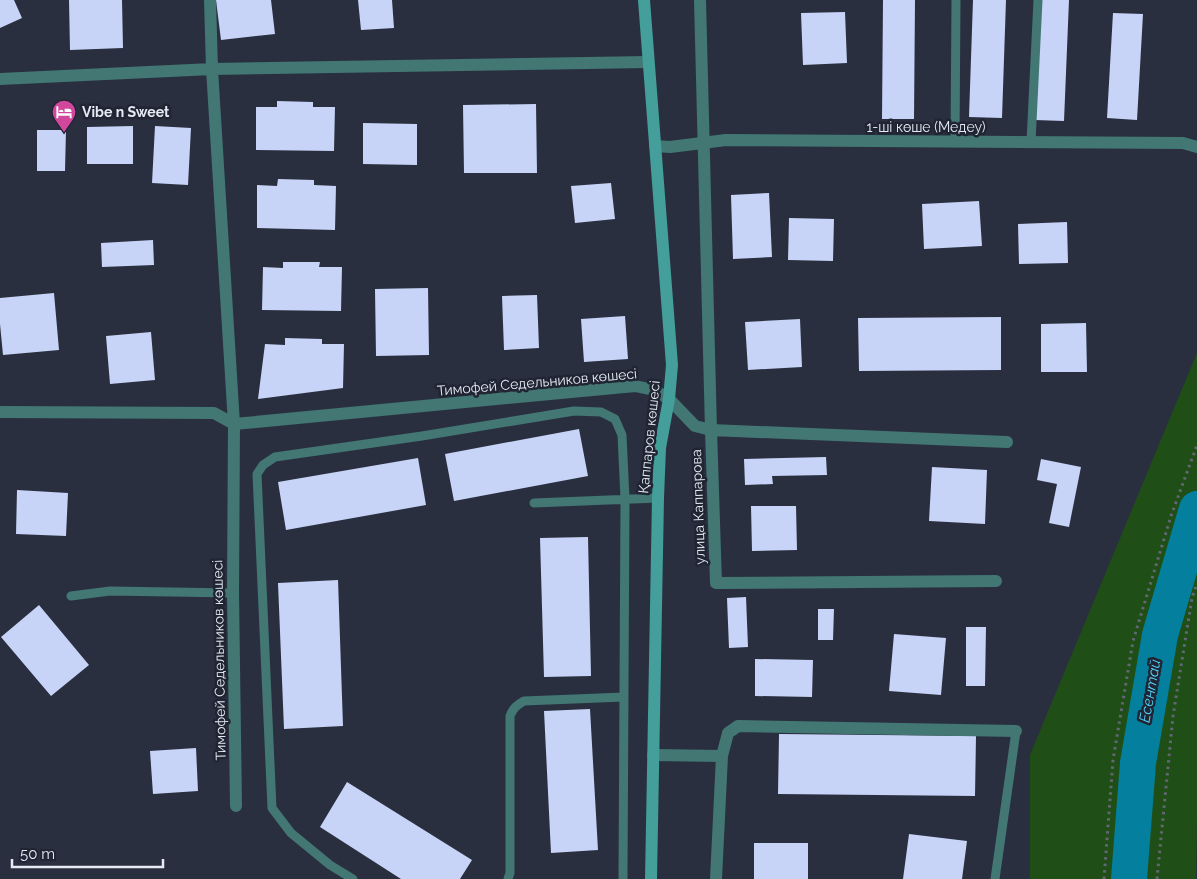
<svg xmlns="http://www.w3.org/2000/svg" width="1197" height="879" font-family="Raleway,sans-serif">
<rect width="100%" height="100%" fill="#2a2f3f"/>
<!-- green -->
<path fill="#1f4f17" d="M1197 353V822L1196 879H1030V755Z"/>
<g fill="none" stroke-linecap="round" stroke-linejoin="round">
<!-- river -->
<path stroke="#047f9d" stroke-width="36" d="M1129 879 1138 763 1160 635 1197 509"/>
</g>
<!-- building -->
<path fill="#c7d4f7" d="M0 0H14L22 18 0 28Z
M69 0H122L123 48 70 50Z
M216 0H271L275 34 221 40Z
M358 0H392L394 28 361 30Z
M883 0H915L914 119H882Z
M973 0H1006L1002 118 969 117Z
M1040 0H1069L1064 121 1035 120Z
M845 12 847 63 803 65 801 13Z
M1113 13 1143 14 1137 120 1107 118Z
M277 101 313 102V107H335L334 151 256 150V107H277Z
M536 104 537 173H464L463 105Z
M363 123 417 124V165L363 164Z
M133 126V164H87V127Z
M155 126 191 128 188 185 152 183Z
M37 130H66L65 171H37Z
M278 179 314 180V185L336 186 335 230 257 228V185L277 186Z
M611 183 615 219 575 223 571 186Z
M769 193 772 257 733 259 731 195Z
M979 201 982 246 924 249 922 204Z
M789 218 834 219 833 261 788 260Z
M1067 222 1068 263 1019 264 1018 224Z
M153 240 154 265 102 267 101 243Z
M283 262H320L319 267H342L341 311 262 310 263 267 283 268Z
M428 288 429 355 376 356 375 289Z
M54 293 59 350 3 355 0 324V298Z
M537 295 539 348 504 350 502 296Z
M625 316 628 359 584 362 581 319Z
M1001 317V370L859 371 858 318Z
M800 319 802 367 748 370 745 322Z
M1086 323 1087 372H1041V324Z
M151 332 155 380 110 384 106 336Z
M285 338 322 339V344H344L343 388 258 399 265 344 285 345Z
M579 429 588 476 454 501 445 454Z
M826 457 827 475 772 476 773 484 745 485 744 459Z
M418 458 426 505 286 530 278 482Z
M1041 459 1081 467 1069 527 1049 523 1057 484 1037 480Z
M932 467 987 470 985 524 929 521Z
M17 490 68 493 66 536 16 534Z
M751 506H796L797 550 752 551Z
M588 537 591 676 544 677 540 538Z
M338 580 343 726 284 729 278 583Z
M746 597 748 647 729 648 727 598Z
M39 605 89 665 51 696 1 637Z
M818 609H834L833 640H818Z
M966 627H986L985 686H966Z
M894 634 946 638 941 695 889 691Z
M755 659 813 660 812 697 755 696Z
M590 709 598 850 551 853 544 711Z
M779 734 976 736 975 796 778 794Z
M196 748 198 791 153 794 150 751Z
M347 782 472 860 460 879H401L320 827Z
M909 834 967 841 962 879H903Z
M754 843H808V879H754Z"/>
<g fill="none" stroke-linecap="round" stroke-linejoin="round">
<!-- path -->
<path stroke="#636775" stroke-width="3" stroke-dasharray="2.5 4" stroke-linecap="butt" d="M1104 879 1113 760 1133 641 1171 516 1197 445
M1157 879 1173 716 1192 598 1197 583"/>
<!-- lane -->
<path stroke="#427773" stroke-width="9" d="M955 142 956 0
M1031 142 1038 0
M534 503 658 498
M71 596 110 591 233 593
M353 879 330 865 291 833 272 808 257 474 263 465 275 457 422 436 574 411 601 412 615 419 622 435 625 499 623 879
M508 879 510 873V716C513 708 517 705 524 701L624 697
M995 879 1016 731"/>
<!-- street -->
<path stroke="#427773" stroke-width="12" d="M700 0 711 430 716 583 996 581
M0 79 212 69 210 0
M655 146 670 147 726 140 1183 143 1197 147
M0 412 214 413 234 424 635 386 654 390 669 399 695 426 711 430 1007 442
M653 755 722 756
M236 806 233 593 234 424 212 69 648 62
M716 879 722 756 728 733 738 726 1016 731"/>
<!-- secondary -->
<path stroke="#449e99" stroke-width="12" d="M644 0 672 365 669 399 660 448 658 498 651 879"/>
</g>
<!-- icons -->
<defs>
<symbol id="hotel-pin" viewBox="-11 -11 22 30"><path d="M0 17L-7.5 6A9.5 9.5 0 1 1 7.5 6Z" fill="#d1479c" stroke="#202534"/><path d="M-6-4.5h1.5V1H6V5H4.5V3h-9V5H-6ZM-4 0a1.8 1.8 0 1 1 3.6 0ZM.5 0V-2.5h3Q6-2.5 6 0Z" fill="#fff"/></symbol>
</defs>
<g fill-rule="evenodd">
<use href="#hotel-pin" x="50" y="98" width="28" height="38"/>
</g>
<g text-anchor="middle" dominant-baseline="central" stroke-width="5" stroke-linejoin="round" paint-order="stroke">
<!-- poi labels -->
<g font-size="14" font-weight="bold" fill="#e6eaf4" stroke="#202534" text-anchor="start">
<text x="82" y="112">Vibe n Sweet</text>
</g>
<!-- street labels -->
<g font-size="14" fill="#e6eaf4" stroke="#202534">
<text x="926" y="127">1-ші көше (Медеу)</text>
<text transform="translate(537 382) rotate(-5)">Тимофей Седельников көшесі</text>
<text transform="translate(649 437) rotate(-84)">Қаппаров көшесі</text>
<text transform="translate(698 507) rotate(-92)">улица Каппарова</text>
<text transform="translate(219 660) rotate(-91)">Тимофей Седельников көшесі</text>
</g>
<!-- water labels -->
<g font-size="15" font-style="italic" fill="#50d3fb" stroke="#202534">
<text transform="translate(1150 691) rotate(-80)">Есентай</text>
</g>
</g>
<!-- scale -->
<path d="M12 859v8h151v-8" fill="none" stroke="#e6eaf4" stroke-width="2.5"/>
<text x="20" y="859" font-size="15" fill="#e6eaf4" stroke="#202534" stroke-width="4" paint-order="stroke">50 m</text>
</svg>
